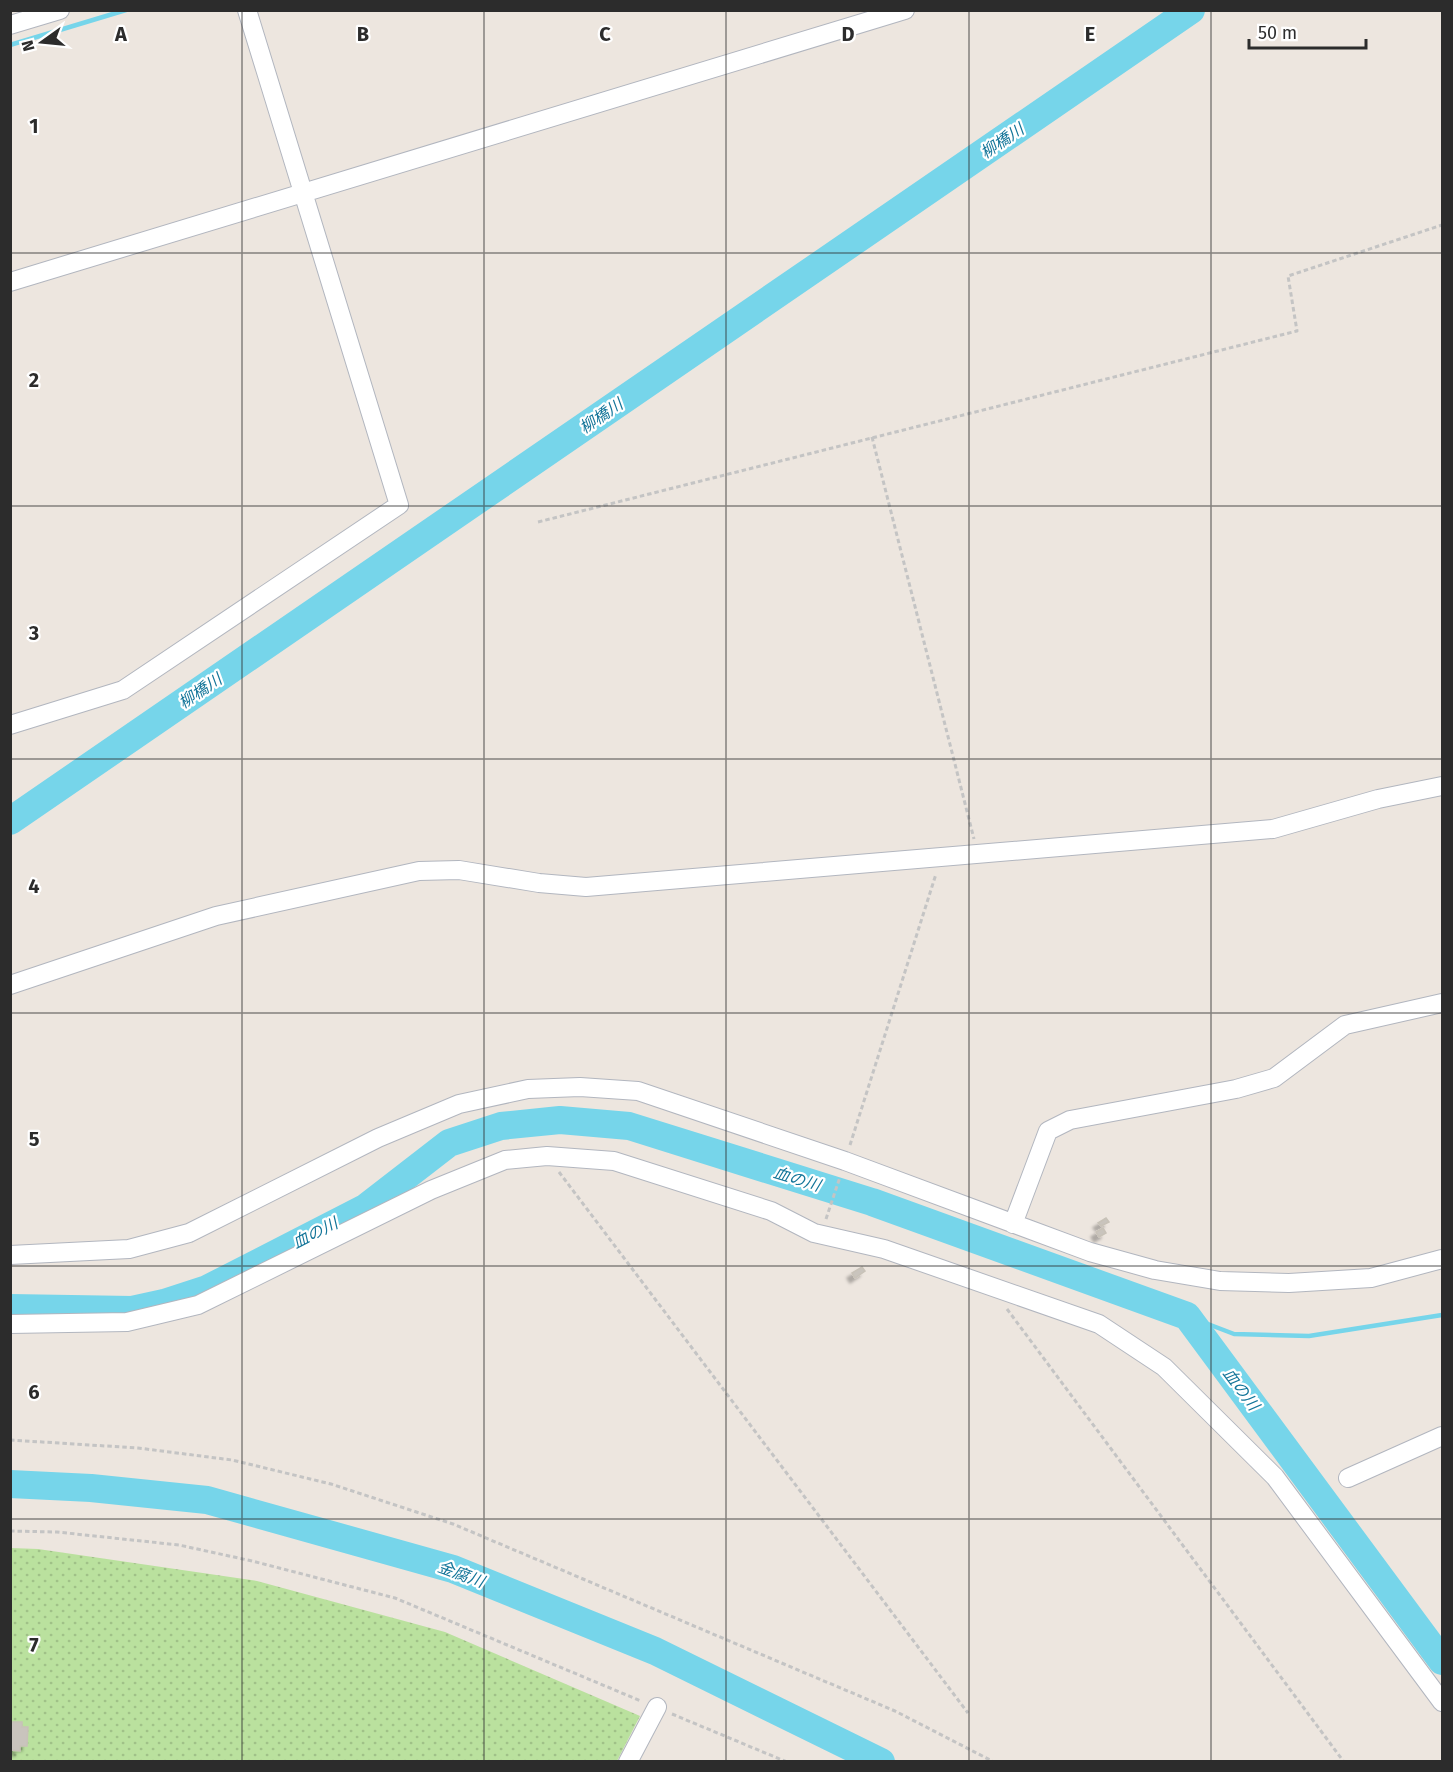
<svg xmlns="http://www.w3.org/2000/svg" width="1453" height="1772" font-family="'Fira Sans','Noto Sans JP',sans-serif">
<defs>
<pattern id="park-dots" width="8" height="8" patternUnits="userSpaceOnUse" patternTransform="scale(1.5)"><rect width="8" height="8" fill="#bae19e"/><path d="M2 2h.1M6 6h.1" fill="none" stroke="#a0c188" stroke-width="1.8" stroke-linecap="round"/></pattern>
<filter id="shadow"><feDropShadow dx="-5" dy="5" stdDeviation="1.5" flood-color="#0004"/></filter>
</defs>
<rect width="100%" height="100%" fill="#ede6df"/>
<!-- park -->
<path fill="url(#park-dots)" d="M11 1548 38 1549 257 1581 445 1632 640 1716 617 1761 11 1762Z"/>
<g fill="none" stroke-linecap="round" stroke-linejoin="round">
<!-- stream -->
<path stroke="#76d5ea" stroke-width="4.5" d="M10 45 126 10
M1187 1316 1234 1334 1309 1336 1442 1315"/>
<!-- river -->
<path stroke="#76d5ea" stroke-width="28" d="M10 821 1191 10
M10 1308 132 1310 164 1303 207 1289 365 1208 449 1143 501 1126 560 1120 629 1126 872 1202 1187 1316 1442 1661
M10 1484 91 1488 207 1500 453 1569 655 1651 881 1762"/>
</g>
<!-- building -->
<path fill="#c9c4bd" stroke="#c8c2b8" stroke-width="1.5" filter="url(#shadow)" d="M1106 1218 1109 1222 1101 1226 1098 1223Z
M1103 1228 1106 1233 1099 1237 1096 1232Z
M862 1267 865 1271 855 1278 852 1273Z
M10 1722H22V1727H28L27 1746H20V1751L10 1750Z"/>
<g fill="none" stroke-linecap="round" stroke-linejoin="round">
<defs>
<path id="minor" d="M10 25 60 10
M10 282 905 10
M10 725 123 690 399 505 247 10
M10 985 216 916 419 871 459 870 539 883 586 887 1273 829 1378 799 1442 786
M1013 1224 1048 1131 1070 1120 1236 1089 1274 1078 1345 1025 1442 1003
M10 1255 129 1249 189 1233 378 1138 459 1104 528 1089 580 1087 638 1091 845 1161 1090 1252 1155 1270 1220 1281 1289 1283 1371 1278 1442 1259
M10 1324 127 1322 198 1305 431 1190 505 1160 547 1156 614 1161 771 1211 814 1233 884 1249 1099 1324 1164 1367 1275 1477 1442 1702
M1348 1478 1442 1436
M628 1762 657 1707"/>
</defs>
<!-- minor casing -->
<use href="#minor" stroke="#b2b6bf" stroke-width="20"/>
<!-- path -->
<path stroke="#c4c4c4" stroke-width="3" stroke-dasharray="4.5 3" stroke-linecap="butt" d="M872 437 974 839
M538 522 1297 331 1288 276 1442 225
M850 1145 936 874
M559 1172 968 1713
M826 1219 840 1177
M1007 1309 1344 1762
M10 1440 138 1448 232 1460 331 1484 453 1524 895 1711 994 1762
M10 1531 57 1532 179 1545 252 1561 395 1598 641 1701
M672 1714 787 1762"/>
<!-- minor -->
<use href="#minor" stroke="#fff" stroke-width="18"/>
</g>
<!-- grid -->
<path fill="none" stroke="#2c2c2c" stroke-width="1.5" stroke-opacity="0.55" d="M242 10V1762M484 10V1762M726 10V1762M969 10V1762M1211 10V1762M10 253H1442M10 506H1442M10 759H1442M10 1013H1442M10 1266H1442M10 1519H1442"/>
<g text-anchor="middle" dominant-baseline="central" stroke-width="4.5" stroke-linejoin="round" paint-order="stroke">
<!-- water labels -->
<g font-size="16" font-style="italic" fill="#137599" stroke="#fff">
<text transform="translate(1002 141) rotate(-34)">柳橋川</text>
<text transform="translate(601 416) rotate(-34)">柳橋川</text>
<text transform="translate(200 691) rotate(-34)">柳橋川</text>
<text transform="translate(797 1179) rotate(17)">血の川</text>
<text transform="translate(315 1233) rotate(-27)">血の川</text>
<text transform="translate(1241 1389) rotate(53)">血の川</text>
<text transform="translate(461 1574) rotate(20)">金腐川</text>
</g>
</g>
<g font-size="20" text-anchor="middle" font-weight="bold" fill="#2c2c2c" stroke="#fff" stroke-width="4.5" stroke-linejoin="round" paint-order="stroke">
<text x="121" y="41">A</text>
<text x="363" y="41">B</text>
<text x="605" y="41">C</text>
<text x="848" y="41">D</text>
<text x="1090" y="41">E</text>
<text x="34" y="133">1</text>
<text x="34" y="387">2</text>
<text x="34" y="640">3</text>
<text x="34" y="893">4</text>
<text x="34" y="1146">5</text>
<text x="34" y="1399">6</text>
<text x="34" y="1652">7</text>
</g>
<!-- border -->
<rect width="1453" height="1772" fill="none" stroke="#2c2c2c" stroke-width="24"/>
<!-- north arrow -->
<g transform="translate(42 42) rotate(255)" stroke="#ffffff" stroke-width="4.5" paint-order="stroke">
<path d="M0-4.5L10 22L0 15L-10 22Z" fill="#2c2c2c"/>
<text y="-9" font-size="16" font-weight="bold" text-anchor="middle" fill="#2c2c2c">N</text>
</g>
<!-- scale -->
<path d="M1249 39v9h117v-9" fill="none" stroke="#2c2c2c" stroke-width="3"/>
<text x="1258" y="39" font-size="18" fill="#2c2c2c" stroke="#ffffff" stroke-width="4.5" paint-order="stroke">50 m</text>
</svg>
